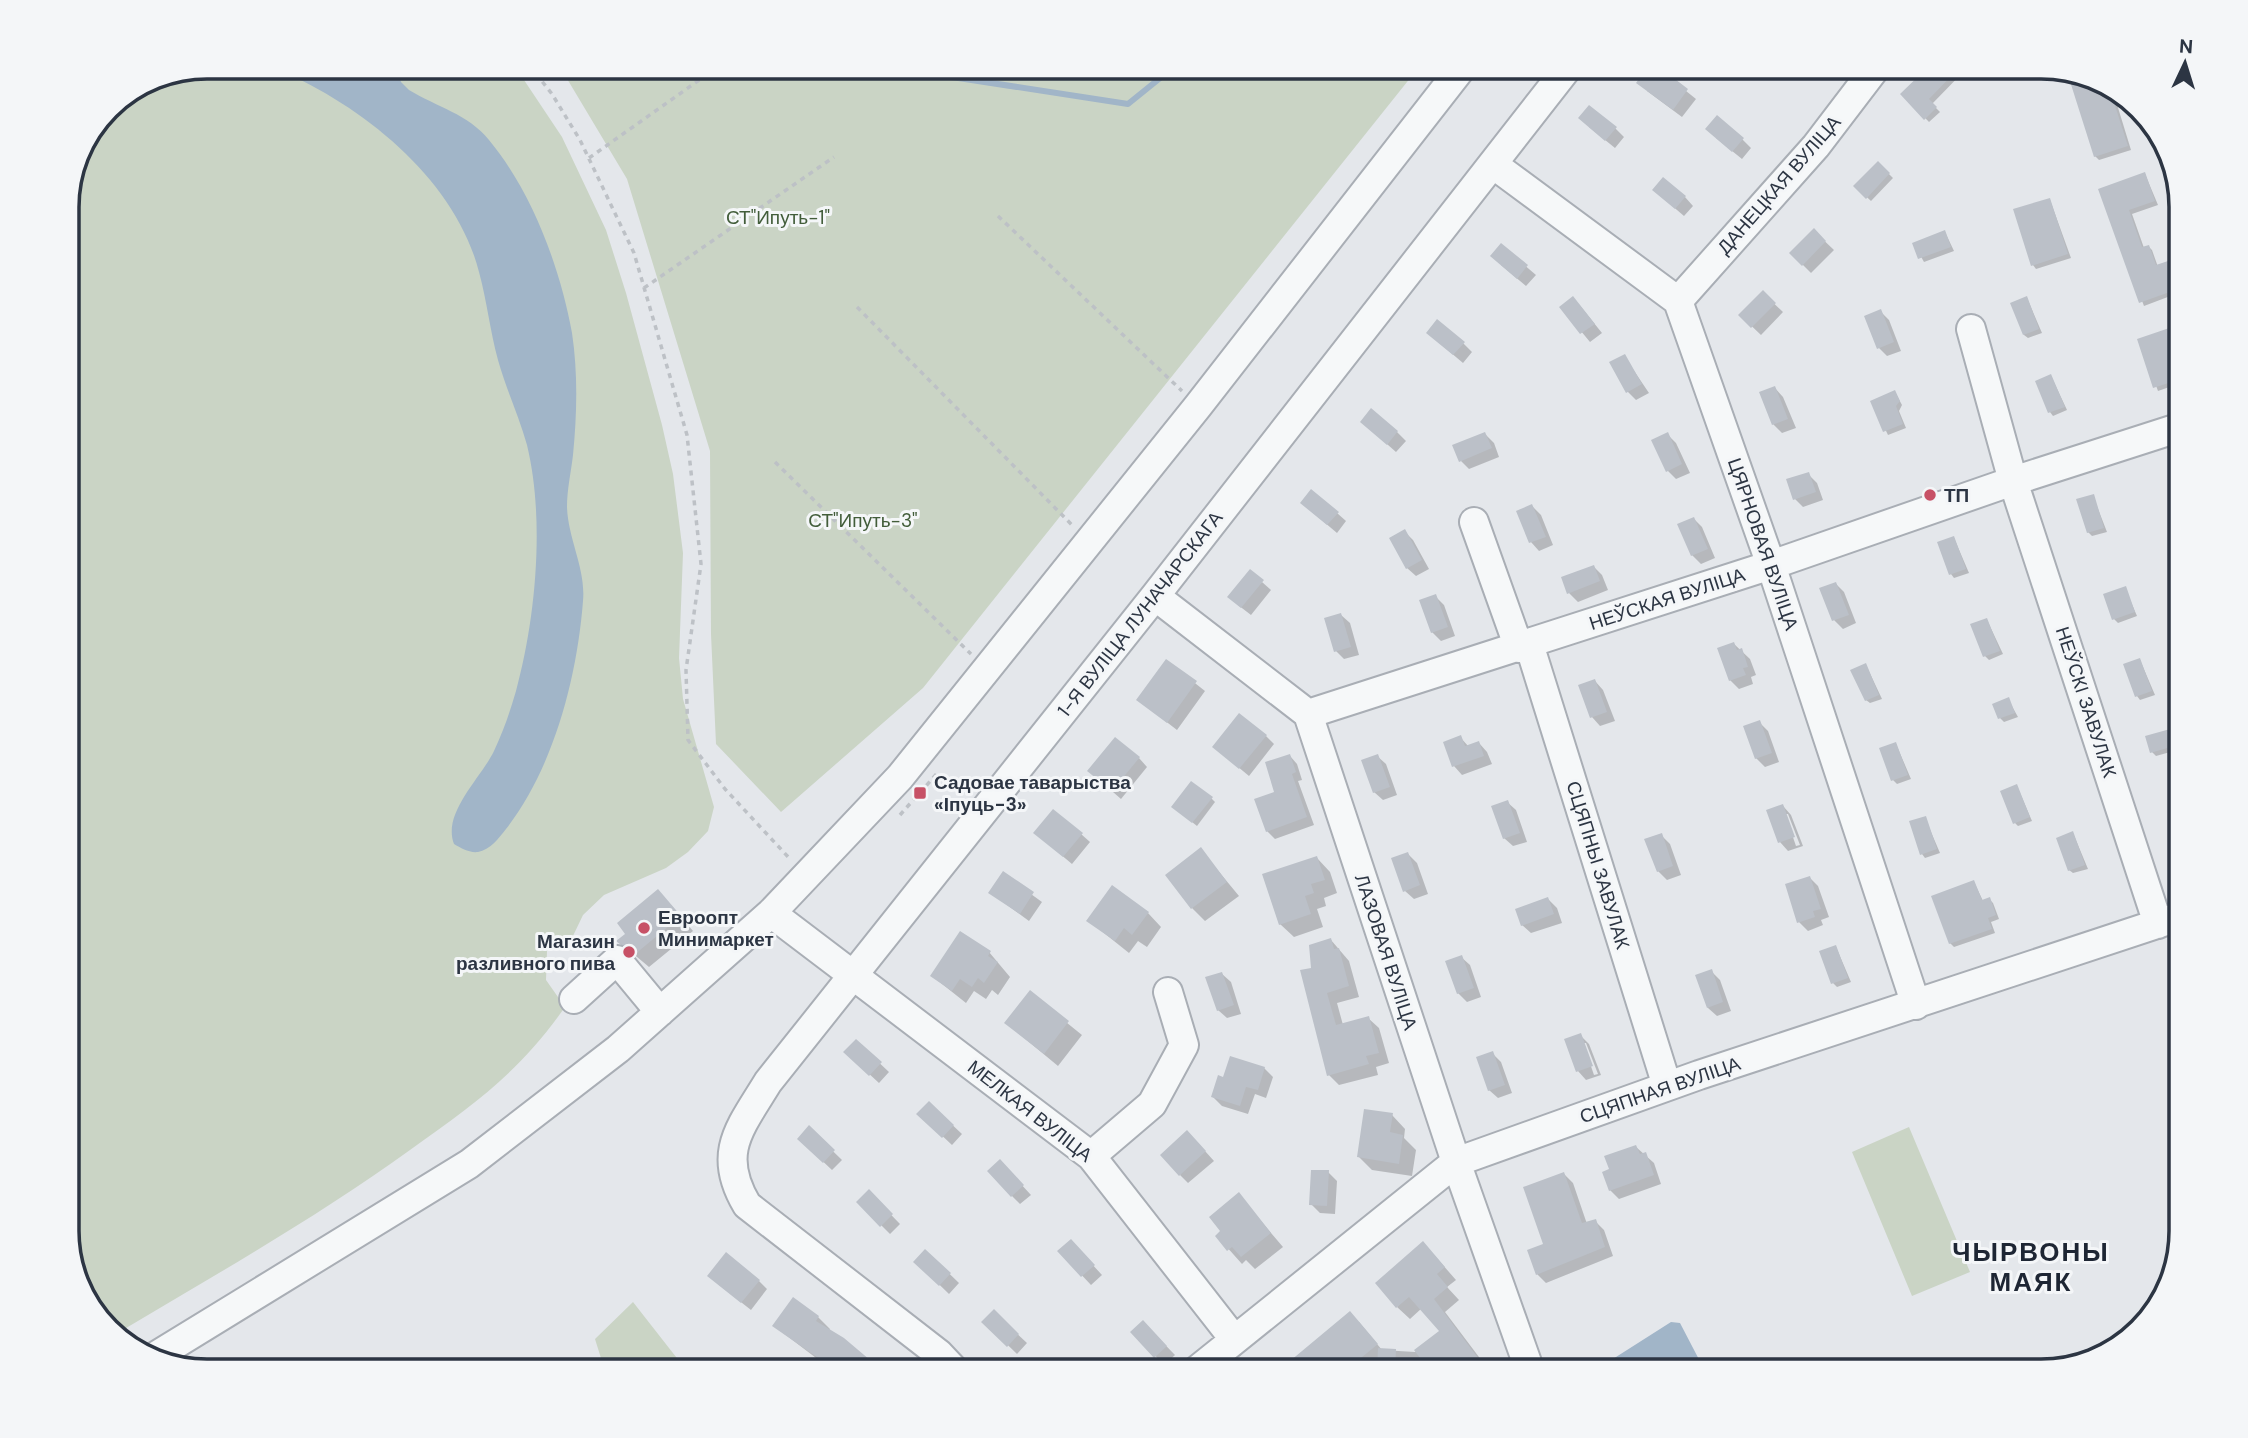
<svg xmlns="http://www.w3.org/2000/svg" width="2248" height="1438" font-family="'DM Sans',sans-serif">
<rect width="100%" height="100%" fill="#e4e7eb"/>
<!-- green -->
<path fill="#cad4c5" d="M207 66 513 67 520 74 562 137 606 230 626 293 662 425 673 474 683 553 679 658 683 699 714 807 708 831 688 852 666 868 604 895 583 915 572 938 547 951 546 980 565 1007C519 1073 474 1104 410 1150 316 1218 215 1275 116 1334L85 1301 67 1240V198L77 153 108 107 153 77Z
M560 67H1419L923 688 781 812 716 744 711 634 710 451 627 179Z
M1909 1127 1970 1272 1912 1296 1852 1152Z
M633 1302 687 1371H605L595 1339Z"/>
<!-- water -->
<path fill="#a1b5c8" d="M272 67H396L401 82 409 90C437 107 468 114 489 140 532 192 560 267 572 333 578 373 577 414 573 455 571 472 567 490 567 507 568 539 586 569 583 601 577 678 554 767 506 829 499 838 490 850 478 852 469 853 461 848 454 844 442 813 481 778 494 751 503 732 510 712 516 691 536 618 545 519 527 445 519 416 506 389 498 360 490 331 487 301 479 272 455 177 358 102 272 67Z
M1671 1322 1680 1323 1705 1371H1594Z"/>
<!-- shadow -->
<path fill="#0003" fill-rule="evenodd" d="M1655 66 1696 99 1682 117 1647 91Z
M1939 66H1969L1932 104 1940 112 1929 122 1902 94Z
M2071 75 2112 88 2131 150 2099 160 2095 156Z
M1589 127 1615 128 1624 137 1615 148Z
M1716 138 1742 139 1751 148 1742 159Z
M1878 163 1893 178 1871 201 1855 186Z
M2145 174 2158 205 2132 214 2144 248 2149 247 2152 250 2158 267 2170 262 2174 266 2181 292 2144 306 2100 190Z
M1685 197 1693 206 1684 216 1663 198Z
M2050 200 2071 258 2036 269 2033 265Z
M1814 231 1834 250 1811 273 1791 253Z
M1945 232 1954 251 1924 262 1914 244Z
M1501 245 1536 275 1526 286 1501 265Z
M1763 293 1783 312 1761 335 1740 315Z
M2027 298 2042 333 2028 338 2024 335Z
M1561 307H1581L1602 333 1590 342Z
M1880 311 1889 320 1901 351 1887 356 1879 348Z
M2181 326V383L2158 391 2139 340Z
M1437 341 1463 343 1472 352 1463 363Z
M1624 356 1649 393 1636 400 1628 392Z
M2051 376 2067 410 2053 416 2050 412Z
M1775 388 1783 397 1796 428 1782 433 1773 424Z
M1895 392 1902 405 1899 411 1906 428 1888 435 1872 402Z
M1371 430 1397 432 1406 441 1396 452Z
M1485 434 1494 443 1499 457 1469 469 1461 461Z
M1667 434 1676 443 1690 473 1676 479 1668 471Z
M1808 474 1817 483 1823 500 1803 507 1795 499Z
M2093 496 2107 532 2092 536 2088 532Z
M1532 506 1541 515 1553 545 1539 551 1531 542Z
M1311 511 1337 513 1346 521 1337 533Z
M1694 519 1702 527 1715 558 1701 564 1692 555Z
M1404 531 1413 540 1429 569 1416 576 1407 568Z
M1954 538 1969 573 1954 578 1951 574Z
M1594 567 1602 575 1608 590 1578 602 1569 593Z
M1262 582 1271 590 1251 615 1238 605Z
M1836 584 1844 592 1856 623 1843 629 1834 620Z
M2125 588 2137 616 2118 623 2114 619Z
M1435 596 1444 605 1455 636 1441 641 1432 632Z
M1341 615 1350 623 1359 655 1344 659 1336 651Z
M1987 620 2003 654 1989 660 1985 656Z
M1734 644 1750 659 1756 675 1751 677 1753 684 1739 689 1730 680Z
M2140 660 2155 695 2140 700 2137 696Z
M1167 661 1205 691 1177 730 1138 700Z
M1866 665 1882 699 1870 703 1866 700Z
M1595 681 1603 690 1615 721 1600 726 1592 717Z
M2008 699 2018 717 2004 722 2000 718Z
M1759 722 1768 731 1779 762 1765 767 1756 758Z
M2179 728 2181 749 2156 756 2152 752Z
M1266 736 1274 744 1249 776 1214 747Z
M1460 737 1469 747 1479 743 1487 752 1492 764 1462 775 1454 766Z
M1896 744 1911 779 1897 784 1893 780Z
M1290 756 1297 764 1302 780 1298 781 1314 825 1275 839 1267 831 1276 793Z
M1377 756 1386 764 1397 795 1383 800 1374 792Z
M1139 758 1147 767 1121 799 1089 771Z
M2017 786 2032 821 2018 826 2015 823Z
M1211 798 1215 802 1197 826 1177 810Z
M1507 802 1516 810 1527 842 1513 846 1504 838Z
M1783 806 1791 815 1803 846 1788 851 1780 842 1768 811ZM1785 814H1788L1800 845 1796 846Z
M1925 818 1940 853 1925 858 1922 854Z
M2181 824V846L2173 827Z
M1035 833 1081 834 1090 842 1072 864Z
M2073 833 2088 869 2073 873 2069 870Z
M1661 835 1670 844 1681 875 1667 880 1658 871Z
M1201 850 1239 896 1205 921 1192 908Z
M1408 854 1417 863 1428 894 1414 899 1405 891Z
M1317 858 1330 872 1337 893 1324 898 1326 906 1317 909 1323 927 1294 937 1280 924Z
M1003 874 1042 902 1029 921 991 893Z
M1810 878 1818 886 1829 917 1821 920 1823 925 1808 931 1799 922Z
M1974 882 1983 901 1989 899 1993 903 1999 919 1991 922 1995 933 1954 947 1950 943Z
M1548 899 1557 908 1562 923 1531 933 1522 925Z
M671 905 693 931 649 967 618 941Z
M1148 913 1161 927 1147 947 1138 941 1129 953 1089 921Z
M1331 940 1349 961 1359 997 1337 1003 1343 1025 1368 1018 1379 1028 1389 1063 1376 1067 1378 1075 1339 1085 1329 1075 1313 969Z
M1836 947 1851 982 1837 987 1833 983Z
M989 952 1010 977 998 995 992 990 986 999 974 991 966 1003 932 976Z
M1461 957 1470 965 1481 997 1467 1002 1458 993Z
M1711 971 1720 980 1731 1011 1717 1016 1708 1008Z
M1222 974 1231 982 1241 1014 1227 1018 1218 1010Z
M1030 993 1082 1035 1058 1066 1006 1023Z
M1580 1035 1589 1044 1601 1075 1586 1080 1578 1071 1566 1040ZM1583 1043H1586L1598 1074 1594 1075Z
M856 1041 889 1072 879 1083 854 1060Z
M1492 1053 1501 1062 1512 1093 1498 1098 1489 1090Z
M1264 1068 1273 1077 1266 1098 1255 1094 1248 1114 1222 1106 1213 1097 1224 1079Z
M929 1103 962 1134 952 1145 919 1114Z
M1392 1115 1405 1129 1404 1138 1416 1150 1412 1176 1372 1170 1359 1157Z
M809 1128 842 1160 832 1170 799 1139Z
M1196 1141 1214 1161 1188 1183 1180 1175Z
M1636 1147 1654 1163 1661 1184 1619 1199 1610 1190 1611 1170Z
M1008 1170 1031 1195 1020 1204 1012 1196Z
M1328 1172 1337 1181 1335 1214 1320 1213 1311 1204Z
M1564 1174 1573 1183 1587 1224 1595 1221 1604 1230 1613 1256 1546 1283 1537 1274Z
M869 1192 900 1224 890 1234 858 1202Z
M1239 1195 1283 1247 1255 1269 1246 1260 1242 1264 1217 1236 1222 1232Z
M1079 1250 1102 1275 1091 1285 1060 1252Z
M926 1251 959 1283 949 1294 916 1262Z
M1435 1256 1456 1280 1447 1287 1459 1300 1445 1312 1488 1369 1484 1371H1380L1379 1360 1365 1371H1289L1286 1367 1359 1322 1382 1350 1415 1352 1441 1331 1422 1308 1410 1319 1397 1307Z
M759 1281 767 1289 751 1310 718 1284Z
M994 1312 1027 1343 1017 1354 984 1322Z
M818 1317 830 1329 828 1332 880 1371H818L824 1364 774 1326Z
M1143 1322 1175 1355 1164 1365 1133 1332Z"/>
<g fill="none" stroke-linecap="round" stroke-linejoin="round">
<!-- stream -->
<path stroke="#a1b5c8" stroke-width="6" d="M905 66 913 71 1128 104 1175 66"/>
</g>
<!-- building -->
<path fill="#bbc0c8" d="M1648 66H1658L1688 89 1673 110 1636 83Z
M1929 66H1961L1929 99 1937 107 1924 120 1900 94Z
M2068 75 2109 87 2128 146 2094 157Z
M1589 105 1617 127 1605 141 1578 118Z
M1717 115 1744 138 1732 152 1705 129Z
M1878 161 1890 173 1866 199 1853 186Z
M2145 172 2155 201 2129 210 2142 247 2149 245 2156 265 2171 260 2181 288 2139 303 2098 189Z
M1663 177 1686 196 1675 209 1652 190Z
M2050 198 2068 254 2031 266 2013 209Z
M1814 228 1826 241 1802 266 1789 253Z
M1945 230 1951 247 1918 259 1912 243Z
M1501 243 1528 265 1517 279 1490 256Z
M1763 290 1776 303 1751 328 1738 315Z
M1573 296 1595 324 1580 334 1559 307Z
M2027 296 2039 329 2023 335 2010 303Z
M1881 309 1894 342 1877 349 1864 316Z
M1437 319 1465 342 1453 355 1426 333Z
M2181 324V379L2153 388 2137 339Z
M1625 354 1642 384 1626 393 1609 362Z
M2051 374 2065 407 2048 413 2035 381Z
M1775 386 1788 419 1772 425 1759 392Z
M1895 390 1900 401 1896 406 1903 424 1883 432 1870 401Z
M1371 408 1398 431 1387 445 1360 422Z
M1485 432 1492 448 1459 462 1452 445Z
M1668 432 1682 464 1666 472 1651 440Z
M1809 472 1816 492 1793 500 1786 479Z
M1311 489 1339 512 1327 525 1300 503Z
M2094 494 2104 528 2087 533 2076 499Z
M1532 504 1546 537 1529 543 1516 511Z
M1694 517 1708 549 1691 556 1677 524Z
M1405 529 1422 560 1406 569 1389 538Z
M1954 536 1966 569 1949 575 1937 542Z
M1594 565 1600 581 1567 594 1561 577Z
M1250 569 1264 580 1241 608 1227 597Z
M1836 582 1849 615 1832 621 1819 588Z
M2126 586 2135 612 2112 620 2103 594Z
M1436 594 1448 627 1431 633 1419 600Z
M1341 613 1351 647 1334 652 1324 618Z
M1987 618 2000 651 1983 657 1970 624Z
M1734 642 1737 650 1742 648 1748 667 1743 668 1746 675 1729 681 1717 648Z
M2140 658 2152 691 2135 697 2123 664Z
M1166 659 1197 681 1167 723 1136 700Z
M1866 663 1879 695 1865 701 1850 670Z
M1595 679 1607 712 1590 718 1578 685Z
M2009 697 2015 713 1998 719 1992 704Z
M1239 713 1267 735 1239 769 1212 747Z
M1760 720 1772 753 1755 759 1743 726Z
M2181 726V744L2150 753 2145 736Z
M1461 735 1465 746 1479 741 1484 756 1452 767 1443 742Z
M1115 737 1140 757 1112 791 1087 771Z
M1896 742 1908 775 1891 781 1879 748Z
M1290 754 1296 772 1292 774 1307 817 1266 832 1254 799 1274 792 1265 762Z
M1378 754 1390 787 1373 793 1361 760Z
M1191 781 1213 797 1192 823 1171 807Z
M2017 784 2030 817 2013 824 2000 791Z
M1508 800 1520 833 1503 839 1491 806Z
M1783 804 1795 837 1778 843 1766 810Z
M1053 809 1083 833 1063 857 1033 833Z
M1926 816 1937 849 1920 855 1909 821Z
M2073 831 2085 865 2068 871 2056 838Z
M1662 833 1673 866 1657 872 1644 839Z
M1201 847 1227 882 1191 909 1165 875Z
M1408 852 1420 885 1403 892 1391 858Z
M1317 856 1325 880 1311 884 1314 893 1305 896 1311 914 1279 925 1262 874Z
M1003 871 1034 892 1020 914 988 893Z
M1810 876 1821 909 1813 911 1815 917 1797 923 1785 884Z
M1974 880 1982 900 1990 897 1996 915 1988 918 1992 929 1949 944 1931 896Z
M1112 885 1149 912 1132 935 1124 928 1115 941 1086 921Z
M658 889 681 916 634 955 616 941 625 934 617 923Z
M1548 897 1554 914 1521 926 1515 909Z
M960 931 991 951 988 956 998 962 984 983 978 978 972 987 960 979 952 991 930 976Z
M1331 938 1334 949 1339 948 1349 986 1327 993 1336 1025 1369 1016 1379 1053 1366 1056 1369 1064 1327 1076 1300 970 1311 968 1309 945Z
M1836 945 1848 978 1831 984 1819 951Z
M1462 955 1474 988 1457 994 1445 961Z
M1712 969 1723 1002 1707 1008 1695 975Z
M1222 972 1234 1005 1217 1011 1205 977Z
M1030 990 1069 1021 1044 1054 1004 1023Z
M1581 1033 1593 1066 1576 1072 1564 1039Z
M856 1039 882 1062 869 1076 843 1052Z
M1493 1051 1505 1085 1488 1091 1476 1057Z
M1230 1056 1265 1067 1258 1090 1246 1087 1240 1106 1211 1097 1218 1075 1223 1077Z
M929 1101 954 1125 942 1138 916 1114Z
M1364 1109 1393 1113 1390 1132 1403 1135 1399 1164 1357 1157Z
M809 1125 835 1150 823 1163 797 1139Z
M1187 1130 1206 1151 1179 1176 1160 1155Z
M1636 1145 1640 1154 1646 1152 1654 1175 1609 1191 1602 1172 1609 1169 1604 1156Z
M1000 1159 1024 1185 1011 1197 987 1171Z
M1311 1170H1329L1327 1206 1309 1205Z
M1564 1172 1582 1223 1596 1219 1605 1247 1536 1275 1527 1250 1543 1244 1523 1187Z
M869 1189 893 1214 880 1227 856 1202Z
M1239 1192 1271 1233 1241 1257 1232 1247 1227 1251 1215 1236 1220 1231 1209 1217Z
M1071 1239 1095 1265 1081 1277 1057 1251Z
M1423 1241 1445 1267 1437 1274 1448 1287 1434 1299 1481 1362 1469 1371H1430L1414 1350 1439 1331 1409 1297 1396 1308 1375 1283Z
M925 1249 951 1273 939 1286 913 1262Z
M726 1252 760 1280 741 1303 707 1276Z
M793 1297 819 1316 816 1321 844 1338 883 1371H816L824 1362 772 1326Z
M994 1309 1019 1334 1007 1347 981 1322Z
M1350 1311 1378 1344 1345 1371H1278Z
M1143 1320 1167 1346 1154 1358 1130 1332Z
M1378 1348 1396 1349 1395 1371H1377Z"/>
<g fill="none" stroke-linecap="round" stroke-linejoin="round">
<defs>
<path id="minor" d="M1494 165 1678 301 1771 565 1916 1005
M1678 301 1816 146 1877 66
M1971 329 2013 481 2158 924
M1474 522 1519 648
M1155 596 1308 714 1456 1162 1530 1371
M1529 644 1667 1086
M1308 714 1771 565 2013 481 2181 427
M771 913 1091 1156 1234 1339
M574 999 617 960 660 1012
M1091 1156 1152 1104 1184 1045 1168 992
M156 1356 469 1164 618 1049 771 913 900 777 1198 406 1463 66
M955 1371 939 1354 747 1205C716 1153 740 1128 768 1082L1155 596 1569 66
M1196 1371 1456 1162 1699 1075 2181 916"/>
</defs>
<!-- minor casing -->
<use href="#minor" stroke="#a9aeb5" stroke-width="32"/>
<!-- path -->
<path stroke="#bdc1c6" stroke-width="3.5" stroke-dasharray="5 5" stroke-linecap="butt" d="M530 66 552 94 580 140 634 253 687 435 701 564 686 670 688 740 725 789 791 860
M589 158 719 66
M998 216 1182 391
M644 288 834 157
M857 307 1072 525
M775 462 971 654
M920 793 938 772
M900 815 915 798"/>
<!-- minor -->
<use href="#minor" stroke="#f6f8f9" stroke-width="28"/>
</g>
<!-- markers -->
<g fill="#c75166" stroke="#f4f6f8" stroke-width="2.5">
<circle cx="1930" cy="495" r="7"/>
<rect x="913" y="786" width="14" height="14" rx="3.5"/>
<circle cx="644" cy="928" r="7"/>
<circle cx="629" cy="952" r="7"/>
</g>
<g text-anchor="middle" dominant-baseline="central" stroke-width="6" stroke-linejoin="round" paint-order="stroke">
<!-- street labels -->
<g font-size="19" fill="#2c3543" stroke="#f4f6f8">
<text transform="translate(1779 185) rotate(-49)">ДАНЕЦКАЯ ВУЛІЦА</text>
<text transform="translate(1763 544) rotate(71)">ЦЯРНОВАЯ ВУЛІЦА</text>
<text transform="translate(1667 599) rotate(-18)">НЕЎСКАЯ ВУЛІЦА</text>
<text transform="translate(1140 614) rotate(-52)">1-Я ВУЛІЦА ЛУНАЧАРСКАГА</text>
<text transform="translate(2086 702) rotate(72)">НЕЎСКІ ЗАВУЛАК</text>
<text transform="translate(1598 865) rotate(73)">СЦЯПНЫ ЗАВУЛАК</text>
<text transform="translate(1386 952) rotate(72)">ЛАЗОВАЯ ВУЛІЦА</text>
<text transform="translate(1660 1090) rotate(-19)">СЦЯПНАЯ ВУЛІЦА</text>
<text transform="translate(1030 1111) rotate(38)">МЕЛКАЯ ВУЛІЦА</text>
</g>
<!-- park labels -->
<g font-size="19" fill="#425d3a" stroke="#f4f6f8">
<text x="778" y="217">СТ"Ипуть-1"</text>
<text x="863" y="520">СТ"Ипуть-3"</text>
</g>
<!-- poi labels -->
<g font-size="19" font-weight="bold" fill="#2c3543" stroke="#f4f6f8" text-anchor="start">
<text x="1944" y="495">ТП</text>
<text x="934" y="782">Садовае таварыства<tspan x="934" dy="22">«Іпуць-3»</tspan></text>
<text x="658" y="917">Евроопт<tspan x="658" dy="22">Минимаркет</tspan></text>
<text x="615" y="941" text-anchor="end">Магазин<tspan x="615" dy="22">разливного пива</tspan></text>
</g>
<!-- district labels -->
<g font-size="26" font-weight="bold" letter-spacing="2" fill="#1e2634" stroke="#f4f6f8">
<text x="2031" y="1252">ЧЫРВОНЫ<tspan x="2031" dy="30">МАЯК</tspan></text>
</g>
</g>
<!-- crop -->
<path d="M0 0H2248V1438H0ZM207 79H2041A128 128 0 0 1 2169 207V1231A128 128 0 0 1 2041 1359H207A128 128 0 0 1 79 1231V207A128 128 0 0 1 207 79Z" fill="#f4f6f8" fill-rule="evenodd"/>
<path fill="none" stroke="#2c3543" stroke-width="3.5" d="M207 79H2041A128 128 0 0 1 2169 207V1231A128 128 0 0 1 2041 1359H207A128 128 0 0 1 79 1231V207A128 128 0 0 1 207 79Z"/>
<!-- north arrow -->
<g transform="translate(2185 63) rotate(4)" stroke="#f4f6f8" stroke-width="5" paint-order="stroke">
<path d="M0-5L12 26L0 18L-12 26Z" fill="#2c3543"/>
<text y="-10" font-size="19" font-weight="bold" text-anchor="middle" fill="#2c3543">N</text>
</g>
</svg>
